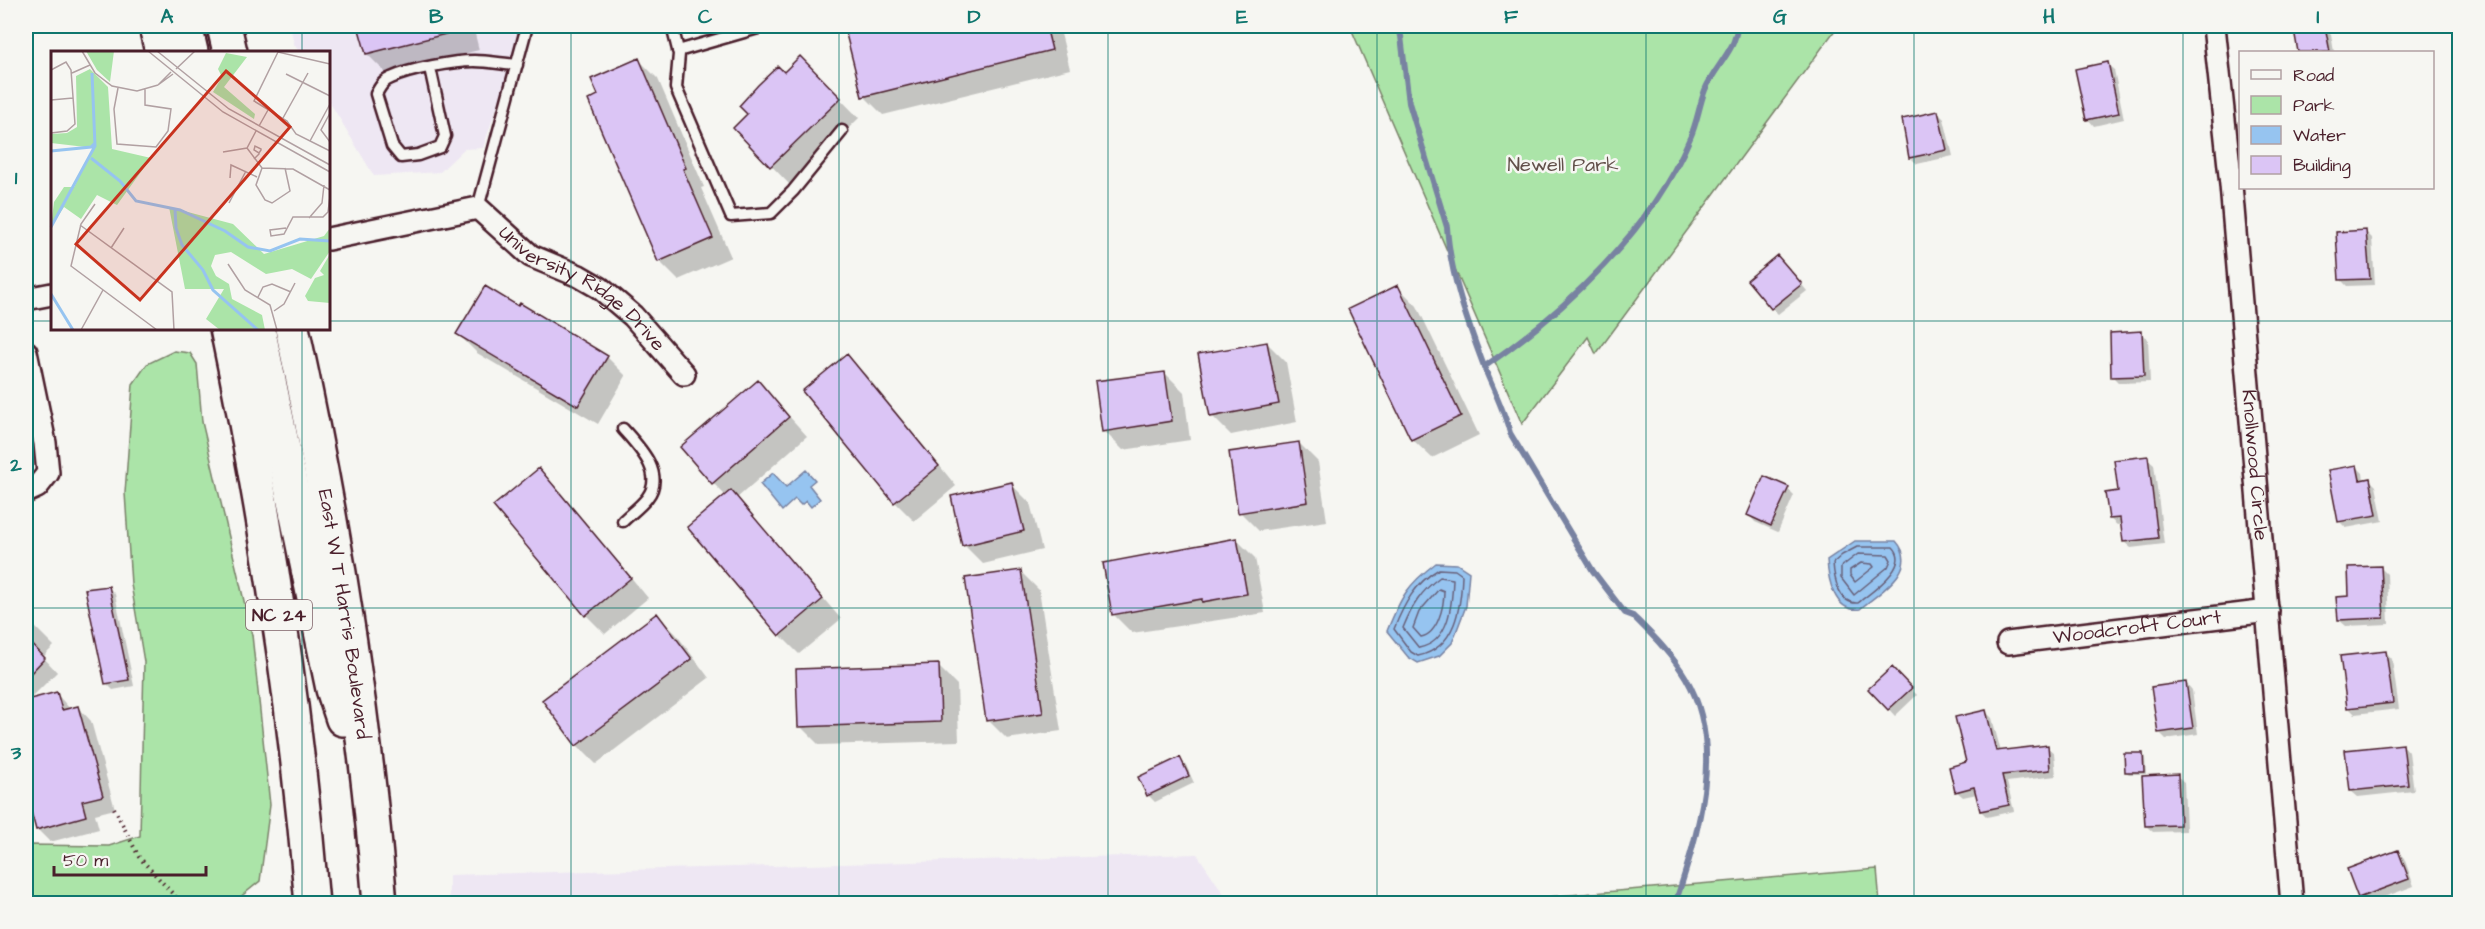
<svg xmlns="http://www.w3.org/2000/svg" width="2485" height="929" font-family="'Architects Daughter',sans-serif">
<rect width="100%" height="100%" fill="#f6f6f2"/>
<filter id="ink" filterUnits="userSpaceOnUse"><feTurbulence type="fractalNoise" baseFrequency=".0167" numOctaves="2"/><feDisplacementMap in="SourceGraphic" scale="12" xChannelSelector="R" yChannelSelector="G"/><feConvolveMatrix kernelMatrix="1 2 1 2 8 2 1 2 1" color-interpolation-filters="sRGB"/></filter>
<g filter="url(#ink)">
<!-- built -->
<path fill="#eee7f3" d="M290 26H524L483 148 464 149 440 172 374 176 329 101 328 52H299L294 44Z
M1197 854 1230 903H449V875Z"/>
<!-- green -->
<path fill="#abe4a8" stroke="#7a826a" stroke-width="1.5" d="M1350 26H1838L1596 354 1588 337 1522 424Z
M174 351 190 353 197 364 202 422 252 635 270 805 260 881 234 902 220 903H26V845L109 846 140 836 144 662 131 584 125 493 133 384 147 364Z
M1877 869 1880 903H1475Z"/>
<!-- water -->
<path fill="#96c4f0" stroke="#7882a1" stroke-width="1.5" d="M806 470 815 480 809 485 820 499 811 507 806 501 801 505 795 499 782 511 760 484 773 473 786 487Z
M1855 541H1896C1921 569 1880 592 1860 609 1834 613 1828 579 1827 560Z
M1436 563 1457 564 1469 572 1466 606 1452 643 1439 656 1418 663 1408 657 1387 631C1401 597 1407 585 1436 563Z"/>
<!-- shadow -->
<path fill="#0003" d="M360 26H473L479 50 386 73 367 54Z
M846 26H901L905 30 924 26H1059L1070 69 883 115 864 96Z
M2325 27 2331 34 2334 52H2300L2296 32Z
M800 58 859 118 790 185 735 128Z
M639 60 658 79 704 187 701 188 731 257 678 280 659 261 600 96Z
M2107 64 2114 70 2124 119 2094 126 2088 119Z
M1938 113 1944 119 1953 156 1917 164 1911 158Z
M2366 232 2372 238 2375 285 2347 286 2341 280Z
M1784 263 1807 291 1778 314 1772 308Z
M1398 287 1417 306 1479 435 1432 458 1413 440 1350 310Z
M2142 333 2148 339 2150 382 2119 383 2113 377Z
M458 334 607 357 626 376 598 424 477 353Z
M1267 343 1286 362 1297 422 1231 435 1212 416Z
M847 357 866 375 956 486 914 521 895 502Z
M1165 373 1184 392 1190 440 1123 450 1104 431Z
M758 382 807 436 737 498 841 619 799 654 780 635 726 496 713 483Z
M26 391 34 430 26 432Z
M1299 443 1318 462 1327 521 1259 531 1240 512Z
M2147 458 2154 464 2164 544 2131 548 2124 542 2122 524 2117 525 2110 519 2120 493Z
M2357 467 2363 473 2364 481 2370 480 2376 486 2383 521 2346 528 2339 521Z
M539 470 558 489 648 598 605 634 586 615Z
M1011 484 1030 503 1042 550 983 564 964 545Z
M1788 489 1794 495 1778 532 1755 522 1749 515Z
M1236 539 1255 558 1265 613 1132 633 1113 614Z
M2380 567 2387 574 2389 624 2346 626 2339 620 2351 598Z
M1020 571 1039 590 1061 731 1007 739 988 720Z
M108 587 115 594 134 686 113 690 106 683Z
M657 615 676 634 709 678 596 764 577 745Z
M26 618 54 646 43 657 57 672 29 700 56 693 70 709 78 707 91 721 115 809 95 814 99 829 50 842 37 829 26 787Z
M2386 652 2392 659 2399 709 2355 714 2348 707Z
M938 666 957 685 959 741 819 745 800 726Z
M1892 669 1917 695 1895 716 1870 689Z
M2186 683 2192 690 2198 734 2166 739 2159 732Z
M1986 712 1992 718 2001 752 2047 747 2054 753 2056 776 2007 782 2014 811 1987 817 1981 811 1977 794 1963 797 1956 791Z
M2403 745 2409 752 2414 791 2358 797 2351 791Z
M2143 755 2145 757 2146 774H2129L2126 772Z
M1179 759 1186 765 1194 783 1155 802 1148 795Z
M2177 776 2184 782 2186 831 2153 832 2146 826Z
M2398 852 2404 858 2414 886 2365 904 2359 897Z"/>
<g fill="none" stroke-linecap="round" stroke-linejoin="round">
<!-- shore -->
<path stroke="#68617a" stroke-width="1.5" d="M1857 547H1893C1912 566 1871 592 1858 603 1839 605 1834 578 1833 563L1842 555Z
M1858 554 1888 555 1891 560 1888 567 1854 595 1841 578V567Z
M1861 563 1872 564 1874 567 1855 582 1850 575V570Z
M1439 569 1455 570 1462 575C1461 607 1456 648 1418 656L1411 652 1394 629C1404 604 1415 583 1439 569Z
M1440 577 1453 579C1452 604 1450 642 1419 648L1403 628C1412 606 1421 591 1440 577Z
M1439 589 1444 591C1444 606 1438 634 1421 637L1413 628 1419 612Z"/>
<!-- stream -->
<path stroke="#7882a1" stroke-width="6" d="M1397 26 1401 36 1409 103 1447 227C1450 275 1468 324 1485 369 1494 391 1504 410 1510 433L1593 571 1625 613 1633 616C1652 635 1672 654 1686 678 1726 746 1698 834 1675 904
M1484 367C1566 311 1651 230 1690 138 1697 123 1699 106 1705 90 1711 75 1723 62 1731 47 1735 41 1736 33 1738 26"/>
</g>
<!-- building -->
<path fill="#dbc5f5" stroke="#4a1f2b" stroke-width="1.5" d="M358 26H458V31L366 54Z
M844 26H890L892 32 918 26H1046L1052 50 862 97Z
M2325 26 2330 52H2298L2294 30Z
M800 56 841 98 770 167 733 128 747 114 739 106 758 85 778 66 784 72Z
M639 58 686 168 683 169 713 238 658 262 588 100 598 95 591 79Z
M2108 62 2119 113 2086 120 2075 69Z
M1938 111 1947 150 1909 158 1902 119Z
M2366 230 2370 279 2339 280 2336 232Z
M1777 255 1802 284 1771 309 1747 280Z
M1398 285 1461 416 1411 440 1348 309Z
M485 286 518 306 520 303 608 356 578 406 456 334Z
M2142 331 2144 376 2111 377 2110 333Z
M1267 342 1279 404 1210 417 1198 354Z
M847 354 939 466 894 503 802 391Z
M1165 372 1172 421 1102 432 1095 381Z
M758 380 789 417 712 484 680 447Z
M1299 442 1308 502 1238 513 1229 452Z
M2148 456 2158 538 2123 542 2120 518 2109 519 2105 493 2118 491 2114 460Z
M2357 465 2360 480 2370 478 2377 515 2338 522 2328 470Z
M539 468 631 578 585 616 493 506Z
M1764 476 1789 487 1771 526 1747 515Z
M1012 482 1024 531 962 546 951 496Z
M731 490 823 599 779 636 687 527Z
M1237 538 1247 594 1202 602V599L1112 615 1103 563Z
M2381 566 2384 618 2338 620 2336 597 2349 596 2348 567Z
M1021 570 1043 713 986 721 965 578Z
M109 586 129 680 105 684 85 589Z
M657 613 692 659 576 746 542 700Z
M26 638 45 658 26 678Z
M2386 651 2393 703 2347 708 2340 656Z
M939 664 941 722 798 727 796 669Z
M1892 667 1912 688 1888 710 1868 689Z
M2186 682 2193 728 2158 733 2151 687Z
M57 692 62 710 78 706 103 796 82 801 86 816 36 830 26 793V700Z
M1986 710 1996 751 2048 745 2050 770 2002 775 2009 805 1980 811 1974 787 1955 792 1949 767 1966 762 1955 717Z
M2403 744 2408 785 2350 791 2345 750Z
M2124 753H2143L2144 772H2125Z
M1180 757 1189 776 1147 796 1138 777Z
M2178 774 2180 825 2145 826 2142 776Z
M2398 850 2409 879 2358 898 2347 869Z"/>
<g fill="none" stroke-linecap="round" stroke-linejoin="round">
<defs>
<path id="lane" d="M672 26 679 54 676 88 731 216 771 213 793 191 842 131
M678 51 765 26
M430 68 445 136 440 147 418 155 401 157 392 146 376 94C380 87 383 81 391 78 410 69 454 61 474 61 488 61 503 64 517 65
M478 208 527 26
M623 521C630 514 640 507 647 498 666 474 639 447 623 429"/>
<g id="street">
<path id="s1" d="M2214 26 2231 185 2292 904"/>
<path id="s2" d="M328 239 478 208 531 256 579 276 600 288 633 316 684 374"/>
<path d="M26 299 52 294"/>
<path d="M26 352 45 443 48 473 37 487 26 492"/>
<path id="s3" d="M2008 643 2268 611"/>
</g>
<g id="primary">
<path d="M156 26 162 52"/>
<path d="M185 26 191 52"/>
<path d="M224 26 230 52"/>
<path d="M227 328C267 519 296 710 312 904"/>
<path d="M258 328 333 689 343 719"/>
<path id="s4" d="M292 328C333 517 365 711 380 904"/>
</g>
</defs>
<!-- lane casing -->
<use href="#lane" stroke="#4a1f2b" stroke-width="15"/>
<!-- street casing -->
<use href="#street" stroke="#4a1f2b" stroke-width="26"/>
<!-- primary casing -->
<use href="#primary" stroke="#4a1f2b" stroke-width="38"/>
<!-- path -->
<path stroke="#4a1f2b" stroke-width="4" stroke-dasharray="1.5 4.5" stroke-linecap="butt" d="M114 808 139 857 182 904"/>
<!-- lane -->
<use href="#lane" stroke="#f6f6f2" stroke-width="10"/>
<!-- street -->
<use href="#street" stroke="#f6f6f2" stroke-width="21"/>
<!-- primary -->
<use href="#primary" stroke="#f6f6f2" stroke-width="33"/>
</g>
</g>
<!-- grid -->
<path fill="none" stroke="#0f766e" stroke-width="1.5" stroke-opacity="0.55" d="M302 26V52M571 26V904M839 26V904M1108 26V904M1377 26V904M1646 26V904M1914 26V904M2183 26V904M26 321H52M328 321H2460M302 328V904M26 608H2460"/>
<g text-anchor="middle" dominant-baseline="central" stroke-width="5" stroke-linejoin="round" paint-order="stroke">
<!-- shield labels -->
<rect fill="#f6f6f2" stroke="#7e6067" stroke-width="1.5" x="246" y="600" width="66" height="30" rx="4.5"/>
<g font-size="18" font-weight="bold" fill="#4a1f2b">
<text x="279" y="615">NC 24</text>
</g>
<!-- park labels -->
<g font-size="20" fill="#62504a" stroke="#f6f6f2">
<text x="1563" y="165">Newell Park</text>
</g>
<!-- street labels -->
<g font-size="20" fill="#4a1f2b" stroke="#f6f6f2">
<text stroke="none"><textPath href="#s2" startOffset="286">University Ridge Drive</textPath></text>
<text stroke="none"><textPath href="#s1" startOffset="441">Knollwood Circle</textPath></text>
<text stroke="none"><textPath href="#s4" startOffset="291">East W T Harris Boulevard</textPath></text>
<text stroke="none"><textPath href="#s3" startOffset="130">Woodcroft Court</textPath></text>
</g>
</g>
<!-- overview -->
<g transform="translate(51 51)">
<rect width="279" height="279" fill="#f6f6f2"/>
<path d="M35 0H63L59 31 46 19ZM175 2 196 6 173 36 204 63 203 68 162 41 171 26 167 18ZM39 18 57 36 61 98 100 107 66 154 46 144 30 168 13 156 0 176 3 151 13 136H23L43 97 0 92V83L16 82 26 76 25 25ZM118 156 182 173 213 203 273 185 279 177V200L260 228 241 218 215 223 180 201 164 204 160 215 165 225 178 233 181 248 211 264 214 279H169L155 268 173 238H134ZM279 203V252L257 250 254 245 264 227 273 224 269 220Z" fill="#abe4a8"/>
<path fill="none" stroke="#96c4f0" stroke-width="3" d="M0 100 40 96 44 92M40 107 69 130 85 150 129 159 174 180 197 196 219 200 249 188 279 190M124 158 125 177 131 194 152 219 162 239 207 279M0 176 44 95 41 22M0 243 22 279"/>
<path fill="none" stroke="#b1a0a2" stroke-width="1.5" d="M31 0 44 22 61 35 86 40 107 34M97 0 172 61 279 121M106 0 178 58 279 114M279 13 227 1 203 50 236 70 245 83 279 100M125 18 144 0M0 19 15 11 20 19 24 73 16 80 0 82M120 21 107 34 122 23M21 22 39 14M235 23 279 45M67 37 63 58 66 93 105 96 117 80 120 58 94 54V38M0 49 22 47M279 62 270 79 279 91M232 67 257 22M208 75 217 59M259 90 279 53M196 97 211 117 242 118 279 139M172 101 196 97 205 80M203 108 208 103V102L210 99V98L204 95 203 99 208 102M211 117 205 134 214 149 221 152 239 140 234 117M179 127 180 114 206 126M178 152 195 120M44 153 30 173 20 215 106 279M258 167 271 152 273 134M29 174 121 241 123 279M235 177 219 179 220 185 233 183 242 166H272L277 161 279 145M60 197 73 177M177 213 194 239 219 254 226 279M207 246 212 236 221 233 240 241M223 260 233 253 244 232M30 279 52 239"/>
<path fill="#c8321e" fill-opacity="0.15" stroke="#c8321e" stroke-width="3" d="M175 20 239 76 89 249 25 193Z"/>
<rect width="279" height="279" fill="none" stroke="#4a1f2b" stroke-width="3"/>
</g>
<!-- margin -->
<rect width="2485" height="929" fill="none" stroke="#f6f6f2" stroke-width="66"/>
<!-- legend -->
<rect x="2239" y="51" width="195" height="138" fill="#f6f6f2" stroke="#b1a0a2" stroke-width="1.5"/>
<rect x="2251" y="70" width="30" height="9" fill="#f6f6f2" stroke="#b1a0a2" stroke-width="1.5"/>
<text x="2293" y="81" font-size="18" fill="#4a1f2b">Road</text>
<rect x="2251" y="96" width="30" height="18" fill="#abe4a8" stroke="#b1a0a2" stroke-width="1.5"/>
<text x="2293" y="111" font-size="18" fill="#4a1f2b">Park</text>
<rect x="2251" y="126" width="30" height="18" fill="#96c4f0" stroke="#b1a0a2" stroke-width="1.5"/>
<text x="2293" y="141" font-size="18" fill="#4a1f2b">Water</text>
<rect x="2251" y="156" width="30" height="18" fill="#dbc5f5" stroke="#b1a0a2" stroke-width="1.5"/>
<text x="2293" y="171" font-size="18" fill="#4a1f2b">Building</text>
<!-- scale -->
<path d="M54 866v9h152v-9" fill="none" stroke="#4a1f2b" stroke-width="3"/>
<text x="63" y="866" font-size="18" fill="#4a1f2b" stroke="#f6f6f2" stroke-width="4.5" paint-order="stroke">50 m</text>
<rect x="33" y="33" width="2419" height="863" fill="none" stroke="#0f766e" stroke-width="2"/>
<g font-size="20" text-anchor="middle" font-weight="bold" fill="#0f766e">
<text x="167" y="23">A</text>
<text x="436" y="23">B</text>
<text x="705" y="23">C</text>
<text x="974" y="23">D</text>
<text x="1242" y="23">E</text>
<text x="1511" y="23">F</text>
<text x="1780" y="23">G</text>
<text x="2049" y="23">H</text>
<text x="2318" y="23">I</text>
<text x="16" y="184">1</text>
<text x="16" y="471">2</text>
<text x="16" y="759">3</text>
</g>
</svg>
